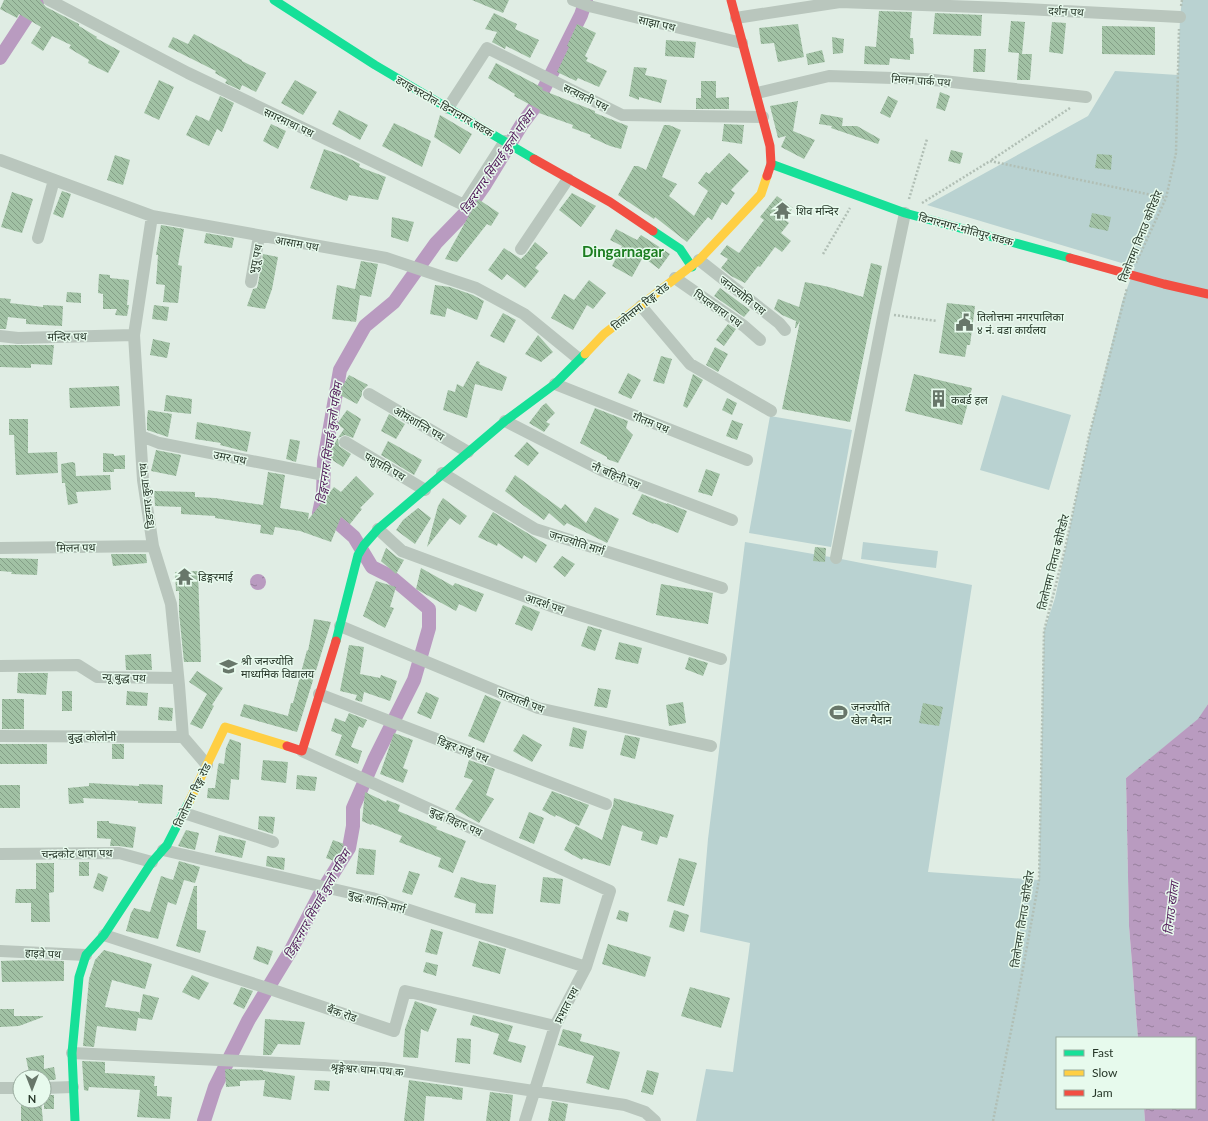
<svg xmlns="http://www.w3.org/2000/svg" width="1208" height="1121" font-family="Lato,'Noto Sans Devanagari',sans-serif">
<defs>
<pattern id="water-ripples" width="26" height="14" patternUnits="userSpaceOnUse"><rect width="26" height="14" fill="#b99bc0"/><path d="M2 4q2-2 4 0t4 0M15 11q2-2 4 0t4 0" fill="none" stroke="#967f9c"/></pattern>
<pattern id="building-back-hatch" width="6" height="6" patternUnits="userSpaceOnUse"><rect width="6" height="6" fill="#a1c1a4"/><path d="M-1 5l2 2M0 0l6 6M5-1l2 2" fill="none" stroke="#839e86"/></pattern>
</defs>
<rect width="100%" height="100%" fill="#e0ede4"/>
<!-- green -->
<path fill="#b9d2d1" d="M1182 0H1208V704L1199 719 1126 778 1129 926 1138 1038H1057V1108H1144L1145 1121H696L706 1069 733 1072 750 943 700 932 708 839 745 542 836 558 972 585 928 872 1039 880 1044 631 1055 598 1089 436 1122 302 1135 267 927 205 1088 116 1115 71 1178 75 1180 17Z
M1002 395 1071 415 1049 490 980 470Z
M770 416 852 430 831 547 749 533Z
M863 542 938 551 936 568 861 559Z"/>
<!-- water -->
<path fill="url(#water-ripples)" d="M250 582a8 8 0 1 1 16 0a8 8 0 1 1-16 0Z
M1208 704V1121H1145L1144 1108H1195V1038H1138L1129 926 1126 778 1198 719Z"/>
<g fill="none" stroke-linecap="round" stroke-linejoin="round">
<!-- canal -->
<path stroke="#b99bc0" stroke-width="14" d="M0 58 38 0
M204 1121 215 1087 248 1021 291 950 319 896 349 848 353 826V808L374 760 414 680 429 628V609L390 576 372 567 354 537 337 522 319 513 323 494 324 461 340 370 365 326 394 302 436 243 465 213 484 186 522 124 534 108 558 61 581 15 586 0"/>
</g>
<!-- building -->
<path fill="url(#building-back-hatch)" d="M4 0H40L46 7 79 24V26L97 37 96 38 120 51 108 73 88 63 89 60 69 48 71 45 52 36 43 51 31 43 41 27 19 14 17 18 0 9Z
M472 0H509L503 13Z
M879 11 912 12 910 38H913L914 54H910V60L890 58 889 65 864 64 865 46 876 47Z
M494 13 517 24 515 29 539 40 530 58 506 46 505 49 492 42 497 32 485 29Z
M935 13 982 15 981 36 933 34Z
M1011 21 1025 22 1022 54H1032L1030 80H1017L1019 53 1008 52Z
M1052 22 1066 23 1063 54 1049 52Z
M577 24 596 33 585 56 588 58 586 61 607 71 599 87 578 78 576 81 557 72 569 47 567 46Z
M798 24 804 57 778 62 774 43 761 44 759 28Z
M1102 26 1155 27V55L1102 54Z
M194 34 242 60V61L266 73 256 92 242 85 240 90 225 83 227 80 215 73 216 71 168 47 173 37 188 44Z
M832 37 844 39 843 53 833 54Z
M666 40 696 42 694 58 665 56Z
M974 49H986L985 72H973Z
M822 50 825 62 808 65 806 54Z
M496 63 543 88 542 90 595 111V113L628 126 621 149 610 146 590 137 591 135 572 128 573 125 539 113 540 110 514 96 515 94 488 78Z
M634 67 647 68 645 75 667 80 661 103 639 97V100L629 96Z
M159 80 174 87 159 120 144 113Z
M295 80 317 92 303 115 281 103Z
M701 81H716V98L729 97V109H696V98H701Z
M940 92 950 96 945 111 936 108Z
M220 96 234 103 222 132 217 129 209 146 186 135 196 115 209 121Z
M888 96 898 101 890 118 880 113Z
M798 101 793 131 815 140 804 159 781 147 786 136 778 138 770 106Z
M339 110 368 125 360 140 332 124Z
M821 114 843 118 842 126H857L880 139 878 144 831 128 832 126 819 124Z
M440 115 472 134 460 154 434 137Z
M394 123 431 141 422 167 382 146Z
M271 124 286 131 278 149 263 141Z
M724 124 744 125 742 144 722 141Z
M664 125H669L681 130 662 177 677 184 669 196 694 216 708 191 698 183 706 172 709 174 729 153 749 171 731 190 735 193 727 205 722 202 712 220 708 217 687 242 655 217 654 219 618 195 634 166H638L646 170Z
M324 149 344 156 360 164 359 167 386 177 378 200 349 195 347 201 310 188Z
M951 150 963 153 960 164 948 161Z
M1097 154 1112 155 1111 170 1095 168Z
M115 155 130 160 123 185 107 180Z
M62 191 71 194 63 218 53 214Z
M12 192 33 199 22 233 1 227Z
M572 193 596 206 581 227 559 210Z
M777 196 793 208 784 219 789 223 781 233 791 241 782 252 775 247 760 267 758 266 745 283 731 276 721 268 728 259 720 254 727 245 739 253 764 220 760 217Z
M478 199 499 213 491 226 487 224 457 262 445 259Z
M1092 213 1111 217 1108 231 1089 227Z
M392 217 414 222 408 242 391 237Z
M161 225 184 229 178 265 182 266 178 303 163 302 165 285 156 284 158 255H156Z
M616 229 637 240 641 235 670 254 659 269 643 257 632 277 612 266 622 246 610 240Z
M206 233 234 238 232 248 204 243Z
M535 242 548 253 535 268 539 271 525 288 507 274 502 280 488 270 504 248 521 259 527 253Z
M263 254 278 257 272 289 265 309 247 306 253 289 257 288 258 284Z
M361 261 378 264 371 297 360 295 356 322 332 319 337 285 355 289Z
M871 263 882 266 850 422 782 409 800 321 796 328H795L796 321 782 315 774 309 778 299 799 307 805 282 829 287 863 297Z
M99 274 110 275V278L129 280 127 305H129L127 316 115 315 117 309H103V294L98 293Z
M589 280 606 293 593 309 587 305 573 330 551 318 564 294 574 300Z
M435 285 450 287 473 295 484 301 477 320 447 308 445 317 430 314Z
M720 288 750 310 744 317 714 296Z
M67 292 81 293V303L66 302Z
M0 298 11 299 10 303 43 307V305L63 306 62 326 26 324V319L8 317 6 329H0Z
M947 303 975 306 970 345H967L965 357 939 353Z
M154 305 169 307 167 321 152 319Z
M503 313 516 320 504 343 490 336Z
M728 324 736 329 724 346 716 340Z
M538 335 553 352 541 362 525 354Z
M153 339 170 343 167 358 150 355Z
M0 345H54L52 365 31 364V368L0 367Z
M715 347 728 354 718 372 706 365Z
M661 356 672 359 664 384 653 381Z
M477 361 480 362 479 364 507 377 502 391 475 384 467 418 443 410 448 390 455 392 457 384 463 387Z
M628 373 641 380 631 399 618 393Z
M693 374 703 380 687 408 683 406Z
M914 374 972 388 962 425 905 411Z
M349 375 368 385 362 391V395L357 404 338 394Z
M119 386 120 406 70 408 69 388Z
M166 395 192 399 191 414 164 411Z
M727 398 737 403 732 415 722 410Z
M546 403 555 413 546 422 550 424 544 432 529 423 542 406Z
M595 408 628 421 626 428 633 435 618 463 607 459V457L580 443Z
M148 410 172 414 168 437 147 430V418Z
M347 410 361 419 353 438 345 435 338 438 339 446 351 454 343 467 326 456 344 429 337 424Z
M389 414 405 424 396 439 381 431Z
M9 419H28V453L57 452 58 473 16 475 14 435H9Z
M732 420 743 424 737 440 726 436Z
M197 422 251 432 247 452 220 445 221 443 195 439Z
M290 439 300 441 296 462 286 459Z
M388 441 422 460 414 475 381 455Z
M527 442 539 453 528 466 514 456Z
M156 450 181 455 176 476 151 471Z
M103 453 114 454V456L125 455V469H114V472H103Z
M72 462 75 463 76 476 110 475 111 490 76 492 78 503 68 505 65 483H62L61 464Z
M706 469 720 474 712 496 698 492Z
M268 472 285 475 280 508 309 513 308 520 334 487 341 492 356 476 374 494 360 508 362 509 350 524 341 517 331 542 300 531 275 527 273 535 260 533 261 525 215 518V516L181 514V507L155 506 154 491 195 492V497L215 498 263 505Z
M515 475 561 509 565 504 586 523 595 507 619 519 607 543 567 523 564 526 549 513 544 520 524 506 505 491Z
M642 494 667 504V503L687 511 678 533 654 523 653 524 632 514Z
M443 498 467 516 460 525 450 518 427 547 438 506Z
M418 508 431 518 415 544 396 530 403 520Z
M493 512 547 545 536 563 524 555 522 559 498 543 497 546 478 537Z
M815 547 826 548 825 562 813 561Z
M386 548 397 557 404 560 396 574 381 561Z
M111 554H146L147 563 113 566Z
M562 556 575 564 565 577 553 567Z
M0 558 38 559 37 575 11 574 12 572 0 571Z
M421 568 453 586 455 583 484 594 476 612 459 604 456 611 416 589Z
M198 571 201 662H184L179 613V591H176L175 572Z
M376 581 396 587 390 607 394 608 385 628 363 616Z
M661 584 713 593 708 624 656 615Z
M523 605 540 612 532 631 515 624Z
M314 619 331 622 297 732 240 716 244 704 288 716 291 703H293L307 650 308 651Z
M588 626 602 630 595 651 581 646Z
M619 642 642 648 638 664 615 659Z
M349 645 364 647 360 674 380 678 381 675 397 681 390 701 364 692 362 702 355 700 357 695 340 691Z
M151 654 152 670H126L125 655Z
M689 657 708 663 703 676 685 669Z
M197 671 223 688 212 705 214 706 202 729 190 724 207 694 189 682Z
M18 673H48L46 695 17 693Z
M598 688 611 690 607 708 594 706Z
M62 691H72V711H62Z
M127 691 148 693 147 706 126 705Z
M426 692 439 698 431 719 417 713Z
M485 695 501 702 484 743 468 736Z
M2 699H24V729H2Z
M683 702 686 723 669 726 666 705Z
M923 703 943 707 939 726 919 723Z
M159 707 173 708 172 721 158 720Z
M349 713 367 720 363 728 359 726 351 747 362 751 358 764 335 755 342 735 331 731 335 718 345 722Z
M573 727 587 731 583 749 569 746Z
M394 733 413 740 403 768 408 770 403 783 380 774Z
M523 734 542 745 532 762 513 751Z
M625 735 640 738 635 759 620 755Z
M230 739 241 743 239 780 231 779 229 800 207 798 208 788H215L218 766 219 763 224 764 226 748Z
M0 744H47V764H0Z
M112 744H124V759H112Z
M263 760 288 762 286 783 261 780Z
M469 760 495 769 486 795 494 799 479 823 455 809 473 780 464 777Z
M297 775 317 777 315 791 296 789Z
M89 783 139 786V784L163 785 162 804 138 803V801L83 798 84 803 69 804 68 788 89 786Z
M0 785H20V808H0Z
M552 791 589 805 579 826 556 815 555 817 542 810Z
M365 792 386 802 387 800 400 805 398 811 437 827 436 829 466 841 453 873 438 867 441 858 399 842 402 836 372 824 371 825 362 821Z
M614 798 674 815 667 838 660 836 657 845 641 840 643 832 622 825 610 866 583 858 582 860 564 850 576 826 602 840 611 810 613 806Z
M529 812 544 818 534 844 519 838Z
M259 816 275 817 273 834 258 829Z
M97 821H109V823L136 827 133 848 119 846H110L111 839 97 838Z
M186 830 199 833 195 850 178 846Z
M219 835 246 841 242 858 215 852Z
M333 840 344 844 337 862 326 858Z
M359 848 376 850 374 875 356 874Z
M267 856 285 858 284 870 266 866Z
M679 858 697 863 684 906 667 901Z
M179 861 200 867 195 883 184 880 176 905 168 902 158 939 126 931 131 913 134 908 150 912 161 876 173 880Z
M79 862H89V876H79Z
M36 863H54V892L49 893 50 922H31V903H15L16 889H36Z
M409 871 420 874 412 895 402 892Z
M98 873 108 877 103 892 93 888Z
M461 877 481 883 496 885 493 914 475 913 476 904 454 897Z
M543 877 563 879 560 904 540 902Z
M194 886H197V929L206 931 200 953 176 946Z
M619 910 629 913 627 922 616 919Z
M674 910 689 915 684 932 669 927Z
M431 929 443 932 437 955 425 952Z
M479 941 506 949 500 974 472 966Z
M608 944 651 957 645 977 602 964Z
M257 946 273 951 268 965 253 959Z
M104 950 152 964 145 989 112 980 105 1007 139 1012V1016L143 994 159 998 152 1020 138 1018 136 1031 97 1026 94 1047 83 1046 89 979 95 960Z
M28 960 64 961V981L2 982 1 961Z
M426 962 438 965 436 976 423 972Z
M192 975 209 983 199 1000 182 992Z
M241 987 253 991 244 1009 233 1004Z
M690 987 730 998 721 1028 681 1016Z
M415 1001 437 1009 428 1032 421 1029 418 1058 403 1057 405 1029Z
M0 1009H14V1016H43V1017L19 1026 0 1027Z
M473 1015 513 1026 508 1041 526 1046 521 1063 493 1054 499 1034 470 1025Z
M265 1019 305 1022 300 1045 278 1044 271 1055H263Z
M563 1029 582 1034 580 1041 620 1052 609 1090 586 1083 594 1056 558 1045Z
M457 1038 471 1039 470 1064 455 1062Z
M44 1055V1069L54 1067 56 1079 54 1080H44V1077H30L26 1058Z
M82 1061 105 1062V1073L155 1076 154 1086H157V1096L172 1097 170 1119 137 1117 140 1090 89 1087 88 1091 84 1090Z
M225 1069 263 1070V1071L295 1076 291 1100 263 1096 265 1080 240 1081V1086L226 1087Z
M647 1070 659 1073 653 1095 641 1092Z
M315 1080 330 1081 329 1091 314 1090Z
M409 1080 463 1088 462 1100 452 1099V1098L426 1096 424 1121H404Z
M490 1092 513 1095 510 1121H486Z
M44 1095H54V1109H44Z
M21 1101H41L43 1121H21Z
M552 1101 568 1104 565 1121H548Z"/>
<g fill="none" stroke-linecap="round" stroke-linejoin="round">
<!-- path -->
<path stroke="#b1bfb5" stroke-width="2.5" stroke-dasharray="2 2" stroke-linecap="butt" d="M1181 6 1182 0
M1070 108 990 161 1166 198
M909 199 927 139
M922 203 990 161
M823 254 850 208
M1136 263 1166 198 1176 153 1179 29
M894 315 937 321
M993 1121 1018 996 1039 880 1044 631 1065 549 1089 436 1127 288"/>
<!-- street -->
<path stroke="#b9c6bd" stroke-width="12" d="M49 0 188 73 464 205 505 141
M573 0 589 6 742 43
M736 18 840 2 1005 8 1180 17
M757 93 829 76 925 79 1086 97
M448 108 487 48 622 115 763 117
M0 160 152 216 386 258 476 288 524 314 579 359
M152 216 134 335 143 480 153 546 171 604 179 685 183 737 207 765
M38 238 54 180
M521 249 568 179
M699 260 779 323 785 330
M675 278 744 326 760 340
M251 282 259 236
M641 306 690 364 771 411
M0 336 18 338 134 335
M555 384 747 460
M369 394 468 452
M505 421 603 471 732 520
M141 436 159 443 319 474
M345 442 425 490
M442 473 535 529 722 588
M378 529 402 551 554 607 721 659
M0 548 153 546
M836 558 884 313 905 213
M340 626 538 708 711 746
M0 666 78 665 97 677 178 678
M319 694 606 804
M0 736 183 737
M302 751 610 891 586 967 555 1026 525 1121
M184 813 273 842
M163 850 372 898 586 967
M0 854 119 853 152 862
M104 935 267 988 394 1031 405 991 555 1026
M0 951 86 955
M72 1053 384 1068 625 1105 645 1112 655 1121
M0 1088H20
M44 1088 73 1087"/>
<!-- fast -->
<path stroke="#16e098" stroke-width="9" d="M274 0 375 65 534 159
M771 164 905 213 1070 258
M653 231 680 249 692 267
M336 641 358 555 364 545 378 529 505 421 555 384 585 354
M75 1121 72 1053 79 977 86 955 104 935 152 862 167 845 189 802"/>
<!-- slow -->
<path stroke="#ffcf43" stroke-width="9" d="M585 354 604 334 699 260 761 194 767 176
M189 802 225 727 287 746"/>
<!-- jam -->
<path stroke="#f24e42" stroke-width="9" d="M731 0 770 146 771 164 767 176
M534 159 610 202 653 231
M1070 258 1164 284 1208 294
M287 746 302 751 336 641"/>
</g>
<!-- icons -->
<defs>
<symbol id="temple-bare" viewBox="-9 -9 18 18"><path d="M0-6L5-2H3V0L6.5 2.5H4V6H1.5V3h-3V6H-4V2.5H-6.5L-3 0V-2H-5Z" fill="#68776a" stroke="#e7faed" stroke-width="2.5" paint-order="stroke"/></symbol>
<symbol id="civic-bare" viewBox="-9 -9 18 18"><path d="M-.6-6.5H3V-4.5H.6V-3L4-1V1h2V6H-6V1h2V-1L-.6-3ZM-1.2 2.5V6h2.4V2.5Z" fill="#68776a" stroke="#e7faed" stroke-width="2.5" paint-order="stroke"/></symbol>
<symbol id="building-bare" viewBox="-9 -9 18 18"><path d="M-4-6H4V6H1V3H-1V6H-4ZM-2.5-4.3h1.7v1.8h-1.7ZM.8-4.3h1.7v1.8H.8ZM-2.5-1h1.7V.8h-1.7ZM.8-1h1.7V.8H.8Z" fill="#68776a" stroke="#e7faed" stroke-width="2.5" paint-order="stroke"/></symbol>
<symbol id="school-bare" viewBox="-9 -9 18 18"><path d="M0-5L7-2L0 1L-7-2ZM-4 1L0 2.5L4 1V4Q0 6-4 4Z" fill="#68776a" stroke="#e7faed" stroke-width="2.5" paint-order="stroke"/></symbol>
<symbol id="stadium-bare" viewBox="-9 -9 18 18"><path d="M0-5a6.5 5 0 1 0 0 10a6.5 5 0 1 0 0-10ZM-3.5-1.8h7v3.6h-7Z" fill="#68776a" stroke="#e7faed" stroke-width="2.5" paint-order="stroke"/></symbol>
</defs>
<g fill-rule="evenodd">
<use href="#temple-bare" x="770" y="198" width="25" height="25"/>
<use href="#civic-bare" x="952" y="310" width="25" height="25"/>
<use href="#building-bare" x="926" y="386" width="25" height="25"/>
<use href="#temple-bare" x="172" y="564" width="25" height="25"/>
<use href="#school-bare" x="216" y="654" width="25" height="25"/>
<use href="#stadium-bare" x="826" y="700" width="25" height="25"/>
</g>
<g text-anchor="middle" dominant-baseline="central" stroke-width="3" stroke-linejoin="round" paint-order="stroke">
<!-- street labels -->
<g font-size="11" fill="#273729" stroke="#e7faed">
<text transform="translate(1066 11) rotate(3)">दर्शन पथ</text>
<text transform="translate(657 23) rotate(13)">साझा पथ</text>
<text transform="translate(921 80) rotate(4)">मिलन पार्क पथ</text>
<text transform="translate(586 97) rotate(26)">सत्यवती पथ</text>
<text transform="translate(445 106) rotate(30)">डराइभरटोल-डिन्गनगर सडक</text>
<text transform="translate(289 122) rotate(25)">सगरमाथा पथ</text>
<text transform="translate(966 229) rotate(15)">डिन्गरनगर-मोतिपुर सडक</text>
<text transform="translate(1140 236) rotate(-68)">तिलोत्तमा तिनाउ कोरिडोर</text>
<text transform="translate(297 243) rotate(10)">आसाम पथ</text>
<text transform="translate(255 259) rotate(-79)">भुपू पथ</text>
<text transform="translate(743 295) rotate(38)">जनज्योति पथ</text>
<text transform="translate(640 306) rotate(-38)">तिलोत्तमा रिङ्ग रोड</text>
<text transform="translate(718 308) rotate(35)">पिपलधारा पथ</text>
<text transform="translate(67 336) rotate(-1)">मन्दिर पथ</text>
<text transform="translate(651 422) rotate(22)">गौतम पथ</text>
<text transform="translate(419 423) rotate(30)">ओमशान्ति पथ</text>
<text transform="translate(230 457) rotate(11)">उमर पथ</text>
<text transform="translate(385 466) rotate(30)">पशुपति पथ</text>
<text transform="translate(616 475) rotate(23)">नौ बहिनी पथ</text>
<text transform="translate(146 496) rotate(-97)">डिङग्गर कुवा पथ</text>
<text transform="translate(577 542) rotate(18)">जनज्योति मार्ग</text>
<text transform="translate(76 547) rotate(-1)">मिलन पथ</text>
<text transform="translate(1053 562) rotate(-76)">तिलोत्तमा तिनाउ कोरिडोर</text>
<text transform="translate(545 603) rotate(19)">आदर्श पथ</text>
<text transform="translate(124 677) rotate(1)">न्यू बुद्ध पथ</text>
<text transform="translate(521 700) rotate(21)">पाल्पाली पथ</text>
<text x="92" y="736">बुद्ध कोलोनी</text>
<text transform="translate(463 749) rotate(21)">डिङ्गर माई पथ</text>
<text transform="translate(192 795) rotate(-64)">तिलोत्तमा रिङ्ग रोड</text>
<text transform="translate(456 821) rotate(24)">बुद्ध विहार पथ</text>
<text transform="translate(77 853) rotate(-1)">चन्द्रकोट थापा पथ</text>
<text transform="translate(377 901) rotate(16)">बुद्ध शान्ति मार्ग</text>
<text transform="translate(1022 919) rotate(-81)">तिलोत्तमा तिनाउ कोरिडोर</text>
<text transform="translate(43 953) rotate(3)">हाइवे पथ</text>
<text transform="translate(566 1005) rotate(-62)">प्रभात पथ</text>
<text transform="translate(342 1013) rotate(19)">बैंक रोड</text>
<text transform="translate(367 1069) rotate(4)">श्रृङ्गेश्वर धाम पथ क</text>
</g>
<!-- poi labels -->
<g font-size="11" fill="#273729" stroke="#e7faed" text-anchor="start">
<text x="796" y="210">शिव मन्दिर</text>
<text x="977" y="316">तिलोत्तमा नगरपालिका<tspan x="977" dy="13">४ नं. वडा कार्यलय</tspan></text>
<text x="951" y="399">कबर्ड हल</text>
<text x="198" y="576">डिङ्गरमाई</text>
<text x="241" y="660">श्री जनज्योति<tspan x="241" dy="13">माध्यमिक विद्यालय</tspan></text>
<text x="851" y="706">जनज्योति<tspan x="851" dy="13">खेल मैदान</tspan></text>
</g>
<!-- water labels -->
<g font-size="12" font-style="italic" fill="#521b5a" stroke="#e7faed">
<text transform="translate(497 162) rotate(-56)">डिङ्गरनगर सिंचाई कुलो पश्चिम</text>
<text transform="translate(329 443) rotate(-82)">डिङ्गरनगर सिंचाई कुलो पश्चिम</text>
<text transform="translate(317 904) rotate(-61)">डिङ्गरनगर सिंचाई कुलो पश्चिम</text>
<text transform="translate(1171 908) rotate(-83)">तिनाउ खोला</text>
</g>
<!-- district labels -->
<g font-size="15" font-weight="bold" fill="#1c7d20" stroke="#e7faed">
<text x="623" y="251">Dingarnagar</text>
</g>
</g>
<!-- legend -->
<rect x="1056" y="1037" width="140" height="72" fill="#e7faed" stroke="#9aac9f"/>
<rect x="1064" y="1050" width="20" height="6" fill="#16e098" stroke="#9aac9f"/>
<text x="1092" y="1057" font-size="12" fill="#273729">Fast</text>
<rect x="1064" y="1070" width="20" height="6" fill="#ffcf43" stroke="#9aac9f"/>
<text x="1092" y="1077" font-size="12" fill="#273729">Slow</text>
<rect x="1064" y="1090" width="20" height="6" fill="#f24e42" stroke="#9aac9f"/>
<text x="1092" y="1097" font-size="12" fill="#273729">Jam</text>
<!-- north arrow -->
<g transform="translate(32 1089) rotate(180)"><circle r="19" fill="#e7faed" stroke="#9aac9f"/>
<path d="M0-3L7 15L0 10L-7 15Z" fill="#68776a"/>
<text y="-6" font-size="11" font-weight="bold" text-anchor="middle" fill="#273729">N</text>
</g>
</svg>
